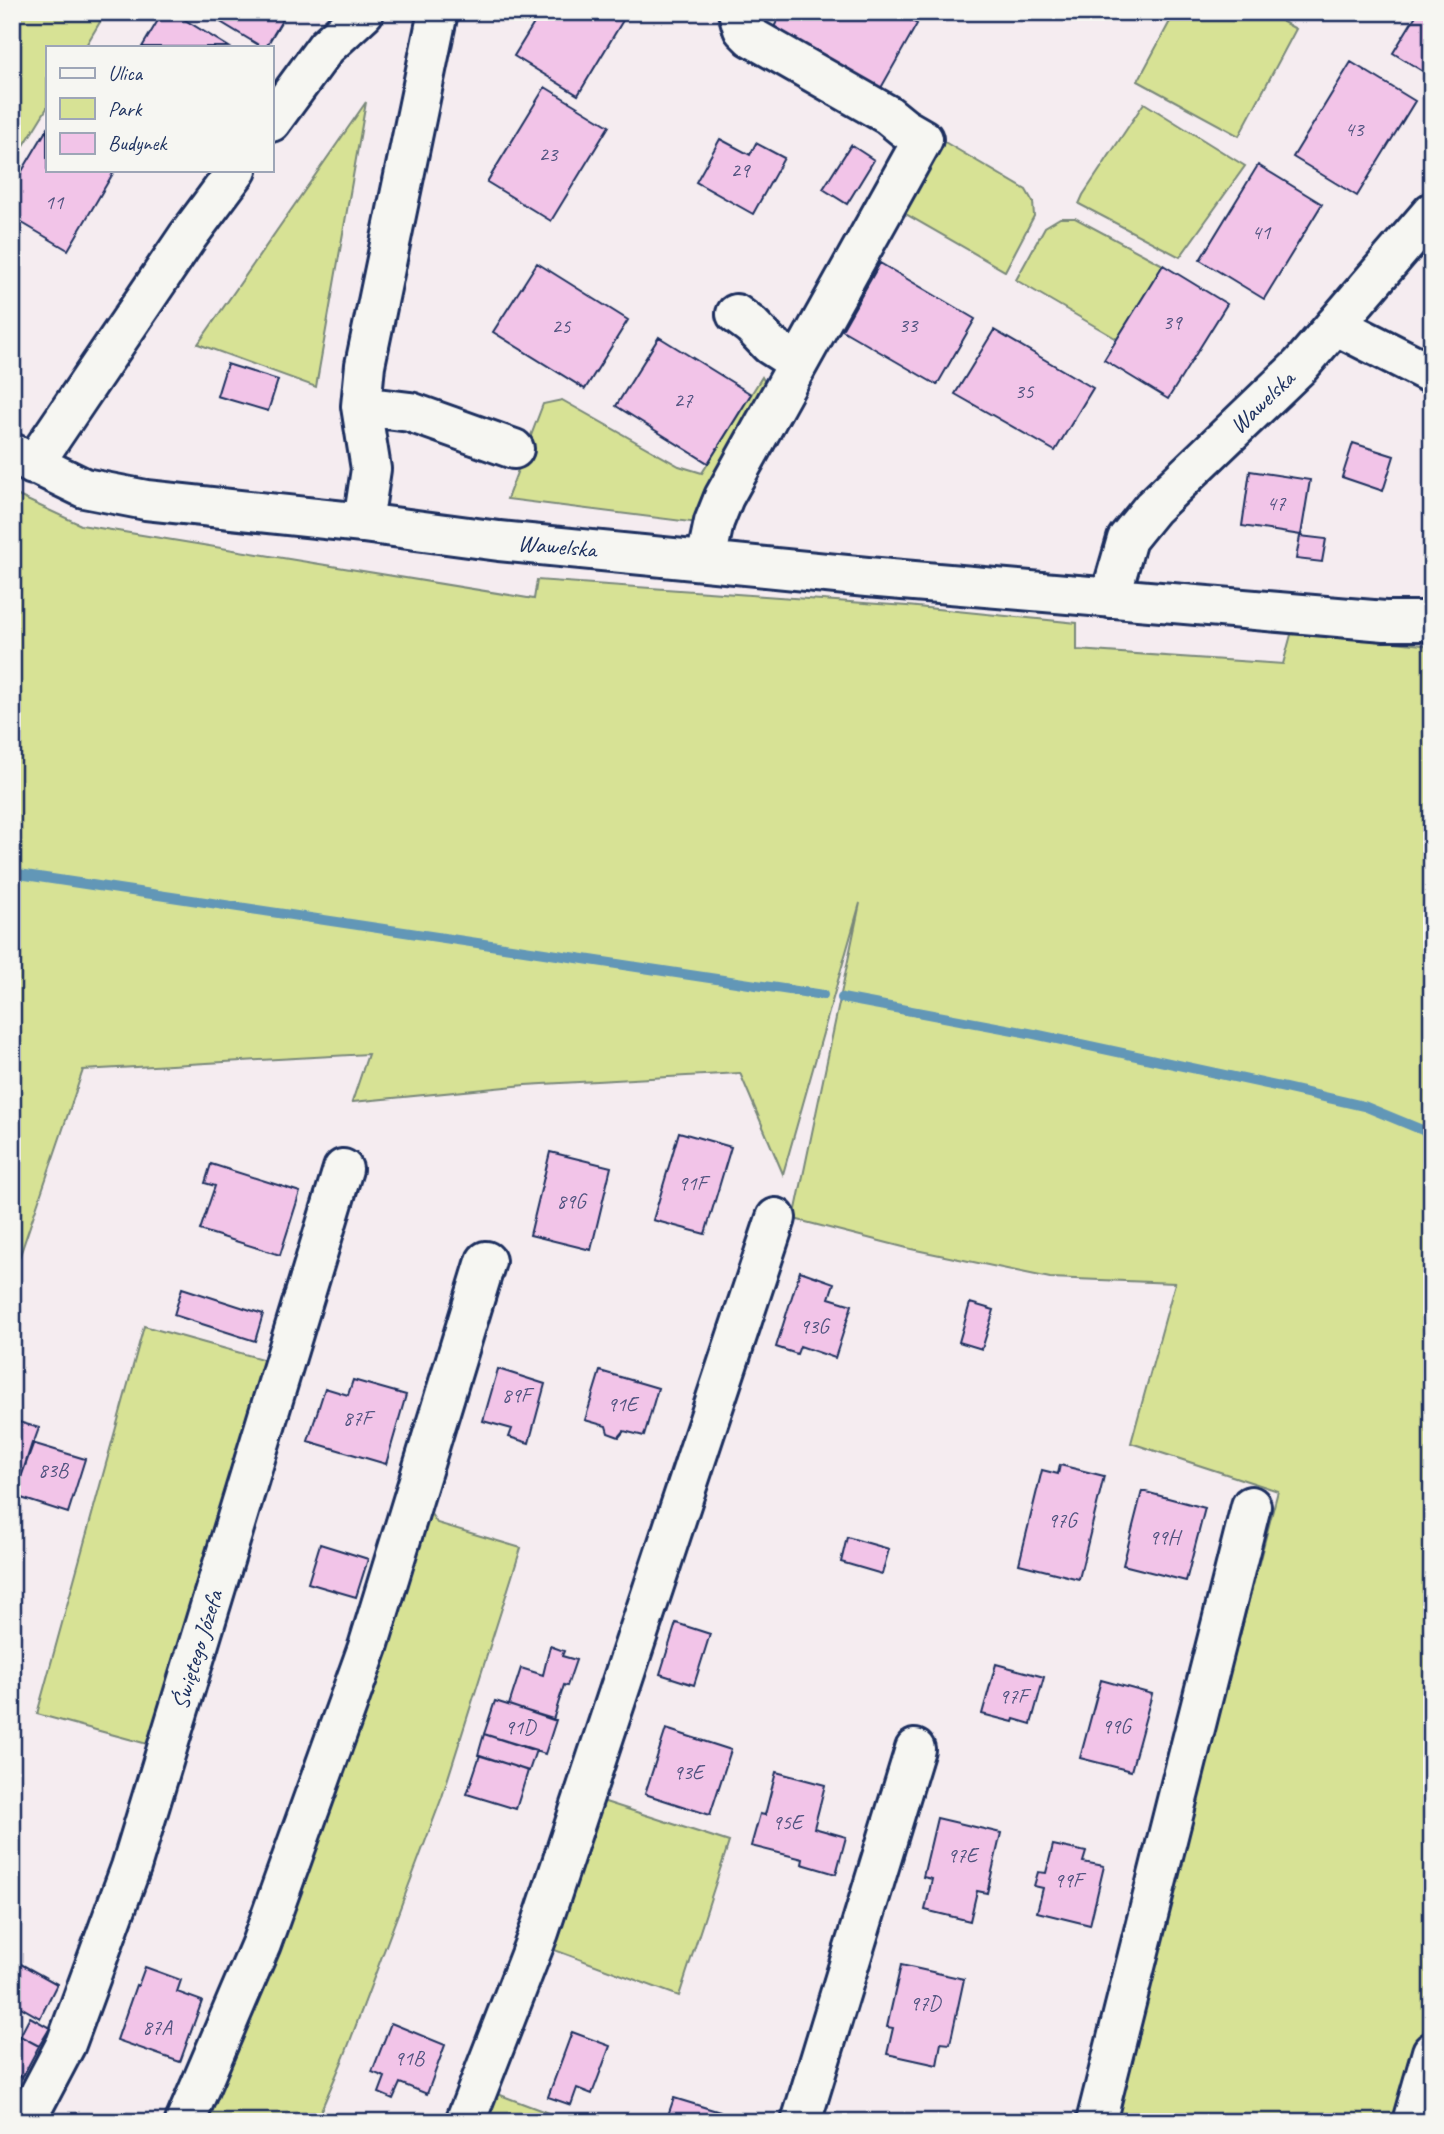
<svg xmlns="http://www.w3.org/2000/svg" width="1444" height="2134" font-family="Caveat,sans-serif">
<rect width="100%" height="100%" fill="#f5ecf0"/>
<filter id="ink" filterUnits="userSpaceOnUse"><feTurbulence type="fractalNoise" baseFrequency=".0143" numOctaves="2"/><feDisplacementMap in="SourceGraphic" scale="14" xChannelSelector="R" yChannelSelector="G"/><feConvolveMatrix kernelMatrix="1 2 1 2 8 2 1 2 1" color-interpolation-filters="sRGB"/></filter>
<g filter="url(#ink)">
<!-- green -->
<path fill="#d7e295" stroke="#79887a" stroke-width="2" d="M12 12H106L85 47H47V108L12 165Z
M1175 12H1265L1296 29 1239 136 1138 81Z
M366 102 316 387 198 344Z
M1144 103 1245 166 1180 257 1079 204 1083 195Z
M931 134 1026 190 1033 202 1034 216 1005 271 892 206Z
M1060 218H1075L1163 265 1117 339 1016 280 1045 227Z
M762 377 766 384 698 523 507 499 543 404 562 400 679 466 702 473Z
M12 493 81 525 534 599 537 580 907 606 1077 623V650L1283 664 1292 631 1432 646V2002L1397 2122H1111L1278 1491 1131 1443 1175 1283 1050 1278 911 1249 794 1219 860 903 783 1174 740 1073 525 1085 352 1102 368 1054 83 1070 12 1279Z
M144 1326 262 1359 274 1360 151 1745 37 1714Z
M429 1511 437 1523 521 1548 442 1797 344 2057 316 2122H194Z
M596 1799 729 1842 679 1996 549 1948Z
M495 2093 572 2122H482Z"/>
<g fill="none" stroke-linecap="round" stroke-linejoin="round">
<!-- stream -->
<path stroke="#6297b7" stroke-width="10" d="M12 873 823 995
M842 998 1034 1034 1285 1088 1364 1106 1432 1134"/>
</g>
<!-- building -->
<path fill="#f2c4e8" stroke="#1b2f5e" stroke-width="2" d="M163 12H172L229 47H142Z
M204 12H287L266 47H262Z
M541 12H628L578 95 514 56Z
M782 12H896L917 24 881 88 774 27Z
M1418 12H1432V77L1393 53Z
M1351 62 1415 101 1357 196 1293 157Z
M545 87 609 126 551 221 487 182Z
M47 129V170H115L68 250 12 217V188Z
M720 139 750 155 756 143 784 158 753 214 696 182Z
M851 145 874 160 847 204 823 189Z
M1258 165 1322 204 1264 299 1200 260Z
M537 263 628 320 585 389 493 332Z
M880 263 975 319 937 385 842 330Z
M1163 265 1227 304 1168 399 1104 360Z
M994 330 1093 388 1055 451 955 394Z
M659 337 751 394 708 463 616 406Z
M227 364 278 380 268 411 217 396Z
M1353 443 1394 456 1383 491 1342 477Z
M1250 471 1310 480 1301 535 1242 526Z
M1300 536 1326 539 1322 562 1296 559Z
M679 1132 731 1147 705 1234 653 1220Z
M550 1152 611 1167 591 1250 530 1235Z
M211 1164 300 1192 280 1255 200 1230 215 1186 205 1183Z
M800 1271 834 1283 829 1298 852 1305 835 1358 800 1346 797 1354 776 1347Z
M182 1288 263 1314 255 1341 174 1315Z
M970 1303 994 1310 982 1349 959 1342Z
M498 1369 545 1384 529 1443 509 1437 512 1429 483 1421Z
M600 1371 658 1388 644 1436 624 1431 619 1437 608 1433 606 1426 585 1420Z
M353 1380 406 1395 386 1464 308 1441 325 1388 348 1395Z
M12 1420 39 1428 20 1480 12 1478Z
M32 1443 85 1459 68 1513 15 1496Z
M1060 1465 1104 1476 1079 1579 1019 1564 1042 1470 1058 1474Z
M1142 1491 1205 1508 1186 1581 1123 1565Z
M847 1537 889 1549 882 1574 841 1562Z
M320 1544 368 1559 356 1597 308 1583Z
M676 1623 710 1634 694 1685 660 1674Z
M550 1646 564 1651 562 1656 576 1660 567 1686 564 1685 553 1720 509 1705 521 1668 543 1675Z
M996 1664 1044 1677 1031 1724 1014 1719 1013 1722 982 1714Z
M1101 1680 1152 1694 1131 1771 1080 1758Z
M495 1701 556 1720 545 1754 484 1734Z
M666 1729 731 1750 710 1815 645 1794Z
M484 1734 536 1750 529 1771 478 1755Z
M480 1755 528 1771 516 1809 467 1794Z
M776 1772 825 1785 814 1828 846 1837 836 1874 802 1864 803 1859 751 1846 760 1814 765 1815Z
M937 1818 1001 1833 987 1893 977 1891 970 1921 925 1910 932 1879 923 1877Z
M1053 1845 1086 1852 1083 1862 1104 1866 1090 1925 1037 1912 1043 1888 1034 1886 1038 1872 1046 1873Z
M19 1963 57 1984 40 2018 12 2002V1974Z
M901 1965 964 1979 950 2044 941 2043 937 2065 887 2054 893 2028 887 2027Z
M145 1967 181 1980 177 1992 202 2001 180 2062 117 2040 136 1985 138 1986Z
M30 2017 50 2028 39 2046 20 2036Z
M391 2023 445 2045 427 2094 400 2083 393 2099 379 2093 385 2077 372 2072Z
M572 2032 610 2046 592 2094 577 2088 571 2105 548 2097Z
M20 2036 39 2046 22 2078 12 2070V2050Z
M674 2098 720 2112 716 2122H660V2119L666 2121Z"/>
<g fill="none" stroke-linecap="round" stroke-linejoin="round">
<defs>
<path id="minor" d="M271 122 326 47 364 12
M736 314 752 326 770 345 798 363
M1335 325 1432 374
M361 406 410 412 514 449
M12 453 84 488 146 500 363 523 499 541 867 577 1385 621H1432
M33 465 188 236 237 170
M363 523 371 469 361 406 365 365 438 12
M706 560 714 522 724 497 923 139 904 128 888 115 751 37 743 29 738 12
M1110 598 1127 539 1152 508 1300 366 1432 212
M25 2122 66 2044 131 1867 343 1169
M185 2122 261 1944 368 1647 486 1261
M465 2122 539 1932 776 1218
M801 2122 915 1749
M1096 2122 1251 1506
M1412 2122 1432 2052"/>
</defs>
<!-- minor casing -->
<use href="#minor" stroke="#1b2f5e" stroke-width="44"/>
<!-- minor -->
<use href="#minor" stroke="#f6f6f2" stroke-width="38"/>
</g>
</g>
<g text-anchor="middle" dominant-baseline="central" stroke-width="7" stroke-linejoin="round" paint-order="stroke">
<!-- number labels -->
<g font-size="21" fill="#515480">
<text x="1354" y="129">43</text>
<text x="548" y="154">23</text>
<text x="740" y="170">29</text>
<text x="54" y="202">11</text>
<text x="1261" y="232">41</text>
<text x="1172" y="322">39</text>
<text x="908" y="325">33</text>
<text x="561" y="326">25</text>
<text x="1024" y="391">35</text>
<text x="683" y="400">27</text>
<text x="1276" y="503">47</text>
<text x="692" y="1183">91F</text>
<text x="571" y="1201">89G</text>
<text x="814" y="1326">93G</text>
<text x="516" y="1395">89F</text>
<text x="622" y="1404">91E</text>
<text x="357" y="1418">87F</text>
<text x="53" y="1470">83B</text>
<text x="1062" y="1520">97G</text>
<text x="1164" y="1537">99H</text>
<text x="1013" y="1696">97F</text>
<text x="1116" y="1726">99G</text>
<text x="520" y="1727">91D</text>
<text x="688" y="1772">93E</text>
<text x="787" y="1822">95E</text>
<text x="962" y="1855">97E</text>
<text x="1068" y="1880">99F</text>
<text x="925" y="2003">97D</text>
<text x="157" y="2027">87A</text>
<text x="409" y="2058">91B</text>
</g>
<!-- street labels -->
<g font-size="24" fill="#1b2f5e" stroke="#f6f6f2">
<text transform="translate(1262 402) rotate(-44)">Wawelska</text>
<text transform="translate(557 546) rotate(5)">Wawelska</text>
<text transform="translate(197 1650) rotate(-73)">Świętego Józefa</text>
</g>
</g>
<!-- margin -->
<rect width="1444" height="2134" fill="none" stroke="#f6f6f2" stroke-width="42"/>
<rect x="21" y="21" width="1402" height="2092" fill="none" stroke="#1b2f5e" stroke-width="2.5" filter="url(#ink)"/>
<!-- legend -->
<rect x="46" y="46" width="228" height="126" fill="#f6f6f2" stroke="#9ea6b7" stroke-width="2"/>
<rect x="60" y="68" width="35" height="10" fill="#f6f6f2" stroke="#9ea6b7" stroke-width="2"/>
<text x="108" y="80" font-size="21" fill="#1b2f5e">Ulica</text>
<rect x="60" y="98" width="35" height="21" fill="#d7e295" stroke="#9ea6b7" stroke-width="2"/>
<text x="108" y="116" font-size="21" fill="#1b2f5e">Park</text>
<rect x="60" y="133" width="35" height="21" fill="#f2c4e8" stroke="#9ea6b7" stroke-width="2"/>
<text x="108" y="150" font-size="21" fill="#1b2f5e">Budynek</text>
</svg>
